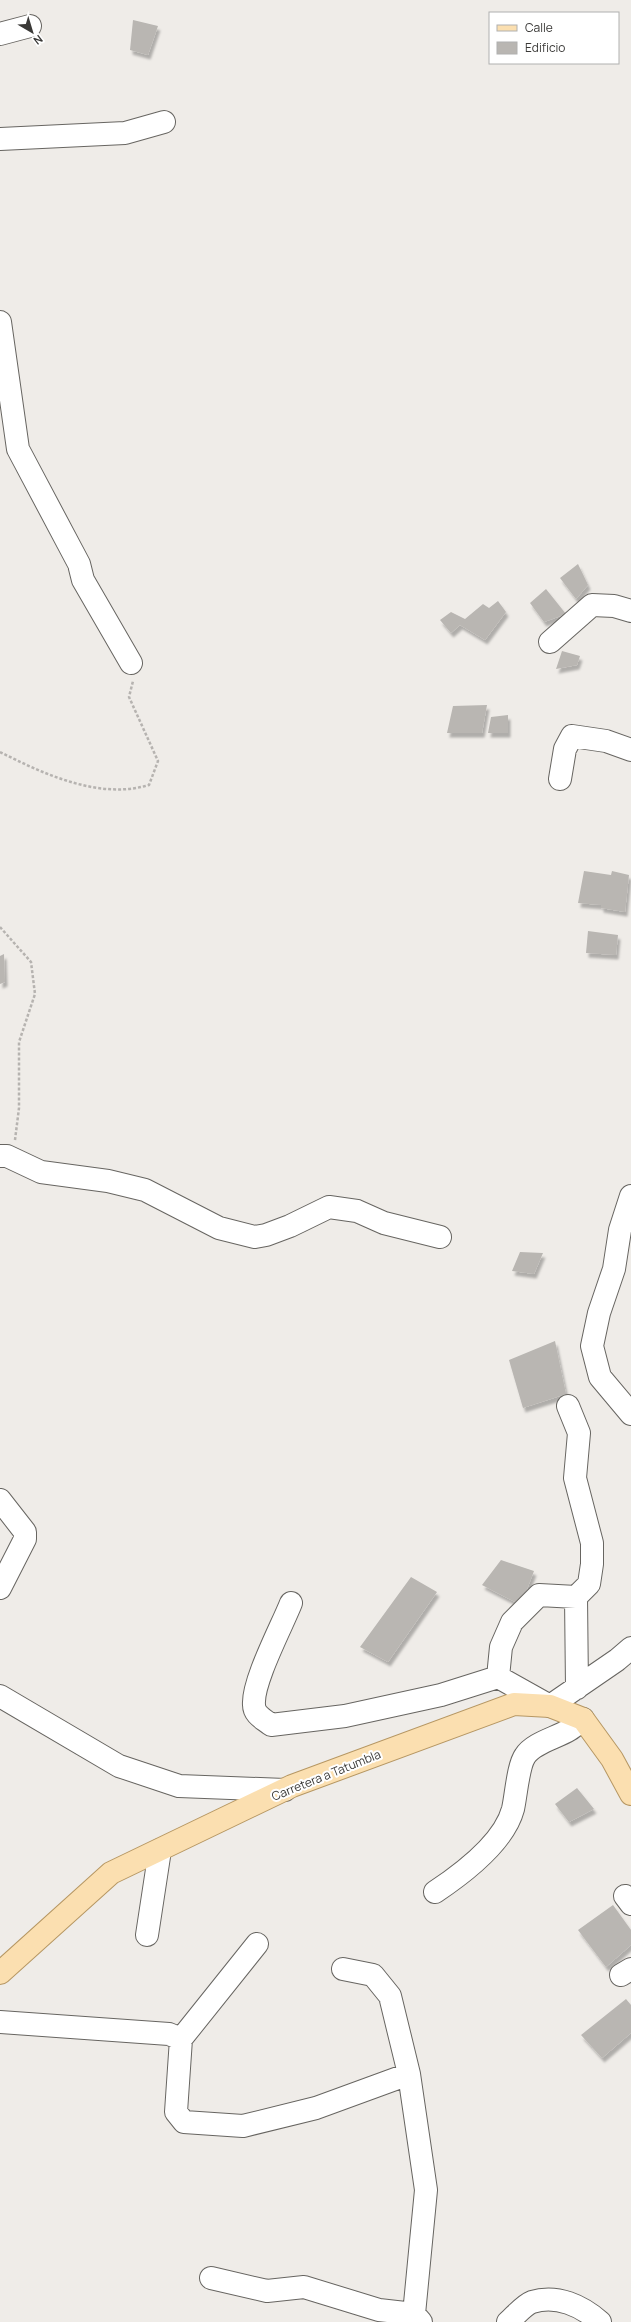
<svg xmlns="http://www.w3.org/2000/svg" width="631" height="2322" font-family="Manrope,sans-serif">
<defs>
<filter id="shadow"><feDropShadow dx="2.5" dy="4.5" stdDeviation="1" flood-color="#0004"/></filter>
</defs>
<rect width="100%" height="100%" fill="#efece8"/>
<!-- building -->
<path fill="#b9b6b2" filter="url(#shadow)" d="M133 20 158 26 148 55 130 50Z
M578 564 588 585 576 599 560 578Z
M546 589 566 614 544 622 530 603Z
M498 601 506 612 485 640 460 625 451 633 440 620 451 612 465 619 483 604 489 608Z
M562 651 580 656 577 665 556 669Z
M487 705 482 733H447L453 706Z
M508 715V733H488L491 717Z
M584 871 611 875 612 871 629 875 625 912 601 908V905L578 903Z
M588 931 618 935 616 955 586 953Z
M4 954 5 982 0 984V956Z
M520 1252 543 1253 534 1274 512 1271Z
M555 1341 566 1394 523 1408 509 1360Z
M501 1560 534 1571 521 1605 482 1585Z
M411 1577 437 1592 388 1662 360 1647Z
M577 1788 594 1809 569 1822 555 1804Z
M613 1905 631 1930V1945L606 1967 578 1930Z
M626 1999 631 2005V2033L602 2058 581 2035Z"/>
<g fill="none" stroke-linecap="round" stroke-linejoin="round">
<defs>
<path id="minor" d="M0 34 30 26
M0 139 125 133 164 122
M0 322 18 449 79 564 83 580 131 663
M550 642 592 605 614 606 631 611
M560 779 565 749 572 736 606 741 631 750
M0 1156H7L41 1172 108 1181 145 1190 219 1228 255 1237 266 1235 290 1226 329 1207 357 1211 384 1223 440 1237
M631 1196 620 1230 614 1269 599 1313 592 1346 600 1377 631 1414
M568 1406 579 1433 575 1478 592 1543V1564L589 1584 576 1597 577 1688
M0 1500 25 1532V1539L0 1588
M291 1603C282 1626 252 1682 254 1705 254 1715 264 1719 271 1725L345 1716 441 1695 498 1677 550 1706 617 1660 631 1648
M498 1677 501 1647 512 1622 539 1595 576 1597
M0 1696 119 1766 179 1786 285 1790
M435 1892C462 1874 504 1843 513 1809 516 1796 518 1766 525 1756 533 1743 556 1738 569 1730 574 1727 578 1723 583 1719
M625 1896 631 1904
M147 1935 160 1850
M343 1969 373 1975 390 1996 409 2074 426 2190 414 2314
M621 1975 631 1969
M0 2022 169 2034 181 2039 176 2112 184 2122 243 2126 316 2108 409 2074
M181 2039 257 1944
M211 2278 267 2291 304 2287 379 2310 414 2314 421 2322
M508 2322C515 2316 524 2305 532 2302 557 2294 582 2306 600 2322"/>
<path id="major" d="M0 1973 111 1873 292 1786 514 1704 550 1706 583 1719 612 1759 631 1794"/>
</defs>
<!-- minor casing -->
<use href="#minor" stroke="#676561" stroke-width="24"/>
<!-- major casing -->
<use href="#major" stroke="#b69763" stroke-width="24"/>
<!-- path -->
<path stroke="#b6b3b0" stroke-width="2.5" stroke-dasharray="3 2" stroke-linecap="butt" d="M0 752C44 774 99 800 149 785L158 761 129 697 133 681
M0 927 31 962 35 994 19 1042V1108L15 1140"/>
<!-- minor -->
<use href="#minor" stroke="#fff" stroke-width="22"/>
<!-- major -->
<use href="#major" stroke="#fbdfb0" stroke-width="22"/>
</g>
<g text-anchor="middle" dominant-baseline="central" stroke-width="4" stroke-linejoin="round" paint-order="stroke">
<!-- street labels -->
<g font-size="12" fill="#3a3937" stroke="#fff">
<text transform="translate(326 1775) rotate(-22)">Carretera a Tatumbla</text>
</g>
</g>
<!-- legend -->
<rect x="489" y="12" width="130" height="52" fill="#ffffff" stroke="#b0b0af"/>
<rect x="497" y="25" width="20" height="6" fill="#fbdfb0" stroke="#b0b0af"/>
<text x="525" y="32" font-size="12" fill="#3a3937">Calle</text>
<rect x="497" y="42" width="20" height="12" fill="#b9b6b2" stroke="#b0b0af"/>
<text x="525" y="52" font-size="12" fill="#3a3937">Edificio</text>
<!-- north arrow -->
<g transform="translate(32 32) rotate(142)" stroke="#ffffff" stroke-width="3" paint-order="stroke">
<path d="M0-3L7 15L0 10L-7 15Z" fill="#3a3937"/>
<text y="-6" font-size="11" font-weight="bold" text-anchor="middle" fill="#3a3937">N</text>
</g>
</svg>
